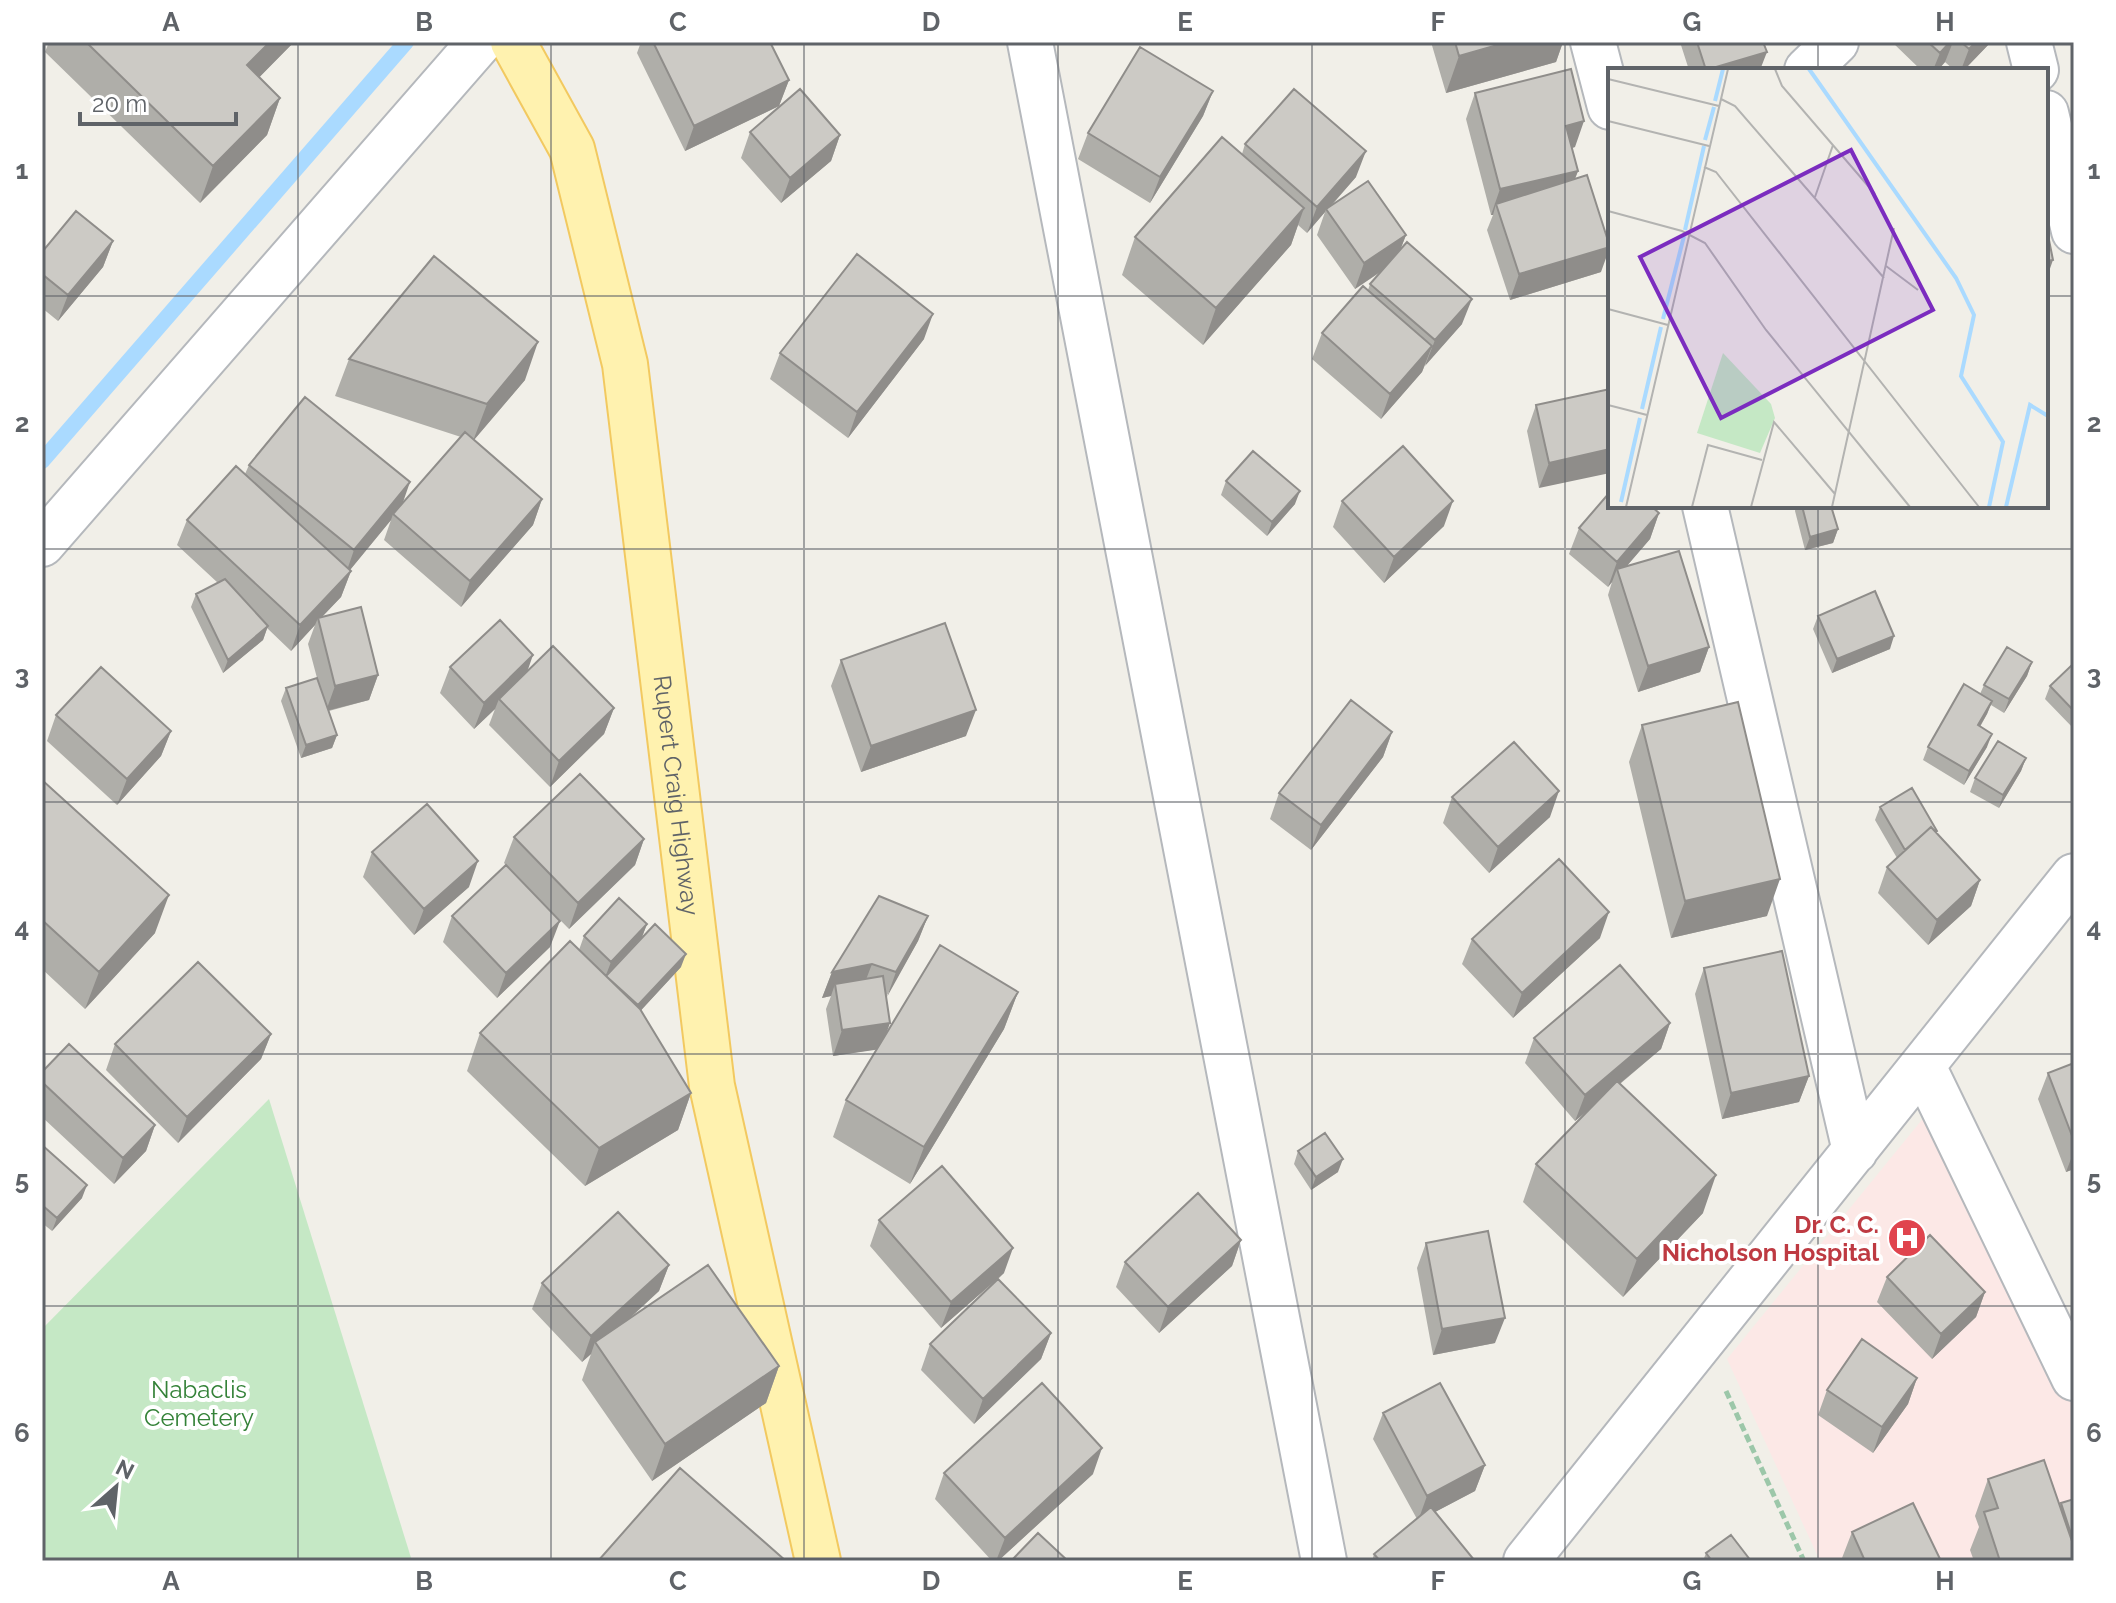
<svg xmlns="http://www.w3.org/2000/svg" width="2116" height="1603" font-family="Raleway,sans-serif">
<rect width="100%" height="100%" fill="#f1efe8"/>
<!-- medical -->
<path fill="#fce8e6" d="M1925 1116 2074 1403V1561H1820L1727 1359Z"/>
<!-- green -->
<path fill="#c5e8c5" d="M269 1099 412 1561H42V1329Z"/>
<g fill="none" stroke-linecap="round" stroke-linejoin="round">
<!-- stream -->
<path stroke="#aadaff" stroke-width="16" d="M42 461 406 42"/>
<defs>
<path id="minor" d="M1030 42 1324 1561
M1593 42 1610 107
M2029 42 2036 70
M1807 70 1836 42
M2046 113 2074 231
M1705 506 1855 1151
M42 544 480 42
M1923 1066 2074 1378
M1526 1561 2074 876"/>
<g id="primary">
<path id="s1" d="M513 42 572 149 625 364 712 1086 818 1561"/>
</g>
</defs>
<!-- minor casing -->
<use href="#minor" stroke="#b5b8bc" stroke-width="48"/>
<!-- primary casing -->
<use href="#primary" stroke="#f2c960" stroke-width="48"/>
<!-- path -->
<path stroke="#9cc7a9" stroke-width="5" stroke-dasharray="8 4" stroke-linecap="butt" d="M1726 1391 1804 1561"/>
<!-- minor -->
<use href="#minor" stroke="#fff" stroke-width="44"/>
<!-- primary -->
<use href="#primary" stroke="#fff2af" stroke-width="44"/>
</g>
<!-- wall -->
<path fill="#afaea9" d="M49 42H294L259 77 280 98 267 135 200 203 45 52Z
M641 42H770L789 80 779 106 685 151 637 53Z
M1431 42H1563L1556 62 1446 93Z
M1680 42H1763L1760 70H1689Z
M1892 42H1991L1964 70H1954L1945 62 1938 70H1921Z
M1213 91 1203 116 1150 203 1078 159 1088 133Z
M1475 93 1575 147 1572 148 1578 171 1575 179 1601 272 1510 300 1487 230 1493 215H1491L1466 119Z
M750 132 840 135 831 161 781 203 741 158Z
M1245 144 1356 177 1331 206 1406 235 1400 250 1462 324 1425 365 1422 372 1381 419 1312 359 1322 333 1368 290 1370 284 1382 271 1355 289 1317 235 1325 212 1307 233 1298 225 1291 245 1203 345 1122 275 1135 237 1242 154Z
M113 241 103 267 58 321 42 308V252Z
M924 339 848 438 770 379 780 353Z
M349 359 525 380 474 440 542 499 533 525 461 607 384 540 391 520 350 570 351 571 341 597 322 617 378 675 369 700 329 711 337 735 332 748 301 758 281 701 286 688 317 678 308 644 315 625 291 651 267 628 263 640 223 673 191 607 196 594 218 583 177 545 187 520 245 474 249 465 403 503 461 437 335 396Z
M1610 389 1539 488 1527 431 1536 405Z
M1226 481 1295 504 1267 536 1221 495Z
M1342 501 1444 526 1384 583 1333 527Z
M1796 506H1831L1838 529 1833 543 1805 550 1795 511Z
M1659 513 1650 539 1626 567 1709 647 1700 672 1638 692 1608 595 1612 582 1608 587 1569 554 1579 528Z
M1818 616 1890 649 1832 673 1813 629Z
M841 660 966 736 861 772 831 686Z
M2032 662 2027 676 2004 713 1991 705 1987 714 1980 727 1987 747 1964 785 1923 760 1928 747 1980 694 1984 685Z
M2074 663V729L2045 699 2050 686Z
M450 667 528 670 614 708 604 734 550 787 489 725 495 709 474 729 440 693Z
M56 715 171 731 161 756 117 805 47 741Z
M1642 725 1767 916 1671 938 1629 762Z
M1392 732 1383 757 1311 850 1270 819 1279 793Z
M2026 758 2021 771 1999 808 1970 792 1975 778Z
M42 780 155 933 85 1009 42 969Z
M1452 797 1550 817 1489 873 1443 823Z
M1880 807 1937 831V833L1980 880 1971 906 1928 945 1878 893 1887 867 1897 858 1875 820Z
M514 837 644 839 635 865 569 929 504 863Z
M372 852 469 887 414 935 363 877Z
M452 916 550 947 497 998 443 942Z
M928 916 918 941 886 997V1034L1018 992 1004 1029 910 1184 833 1137 846 1100 877 1049 833 1056 826 1009 831 996 822 998 832 972Z
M647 924 642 937 606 975V976L681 967 641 1010 691 1093 678 1130 585 1186 467 1071 480 1033 579 950 584 936Z
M1600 938 1513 1018 1462 964 1472 939Z
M1704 968 1809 1076 1799 1102 1722 1119 1695 994Z
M1670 1023 1661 1049 1620 1084 1703 1213 1623 1297 1523 1202 1536 1164 1589 1110 1575 1121 1525 1063 1534 1038Z
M271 1034 261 1059 178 1143 106 1070 115 1044Z
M2074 1063V1169L2066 1172 2038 1099 2048 1073Z
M42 1082 155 1125 146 1151 114 1184 42 1117Z
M42 1145 82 1198 52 1231 42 1223Z
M1298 1151 1338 1172 1311 1190 1294 1164Z
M879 1220 1004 1273 998 1279 1051 1333 1041 1359 974 1424 921 1370 930 1344 994 1282 941 1328 870 1246Z
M1241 1240 1232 1266 1159 1333 1116 1287 1125 1262Z
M1426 1243 1495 1343 1433 1355 1417 1268Z
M669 1265 659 1291 627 1321 779 1366 766 1403 652 1481 582 1380 591 1354 582 1362 532 1309 542 1283Z
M1887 1277 1985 1292 1976 1317 1932 1359 1877 1302Z
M1917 1378 1908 1404 1873 1453 1818 1415 1827 1390Z
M1383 1413 1485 1465 1475 1491 1435 1512 1475 1561H1372L1374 1554 1417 1519 1373 1439Z
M944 1473 1093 1474 998 1561H992L935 1499Z
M1988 1479 2060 1507 2061 1503 2074 1499V1561H1974L1970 1550 1979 1527 1975 1516Z
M1852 1532 1941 1561H1844L1842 1558Z
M1706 1553 1751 1561H1703Z"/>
<!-- shaded-wall -->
<path fill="#8f8d8a" d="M270 42H294L234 103 247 65Z
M1508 42H1563L1556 62 1446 93 1459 56Z
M1950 42H1953L1945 62 1938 70H1933L1940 53Z
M1976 42H1991L1964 70H1961L1969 49Z
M1767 52 1760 70H1707Z
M789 80 779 106 685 151 694 126Z
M1213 91 1203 116 1150 203 1160 177Z
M280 98 267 135 200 203 213 166Z
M1584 121 1575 147 1557 152 1566 126Z
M840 135 831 161 781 203 790 178Z
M1366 151 1356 177 1327 210 1326 209 1325 212 1307 233 1317 207Z
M1578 171 1568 196 1496 204 1493 215H1491L1500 189Z
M1304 208 1291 245 1203 345 1216 308Z
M1406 235 1396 261 1355 289 1364 263Z
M113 241 103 267 58 321 68 295Z
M1610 247 1601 272 1510 300 1519 274Z
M2053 260 2046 280V261Z
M1472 299 1462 324 1425 366 1435 340Z
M933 314 924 339 848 438 857 412Z
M538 342 525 380 473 441 487 404Z
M1432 346 1422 372 1381 419 1390 394Z
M1610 449V473L1539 488 1549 463Z
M410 482 401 508 393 514 391 520 345 576 354 550Z
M1300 491 1295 504 1267 536 1272 522Z
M542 499 533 525 461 607 470 581Z
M1453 501 1444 526 1384 583 1394 557Z
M1659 513 1650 539 1619 575 1617 569 1612 582 1608 587 1617 562Z
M1838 529 1833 543 1805 550 1810 537Z
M351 571 341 597 318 621V618L315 625 291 651 300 625Z
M268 626 263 640 223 673 228 660Z
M1894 636 1890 649 1832 673 1837 659Z
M1709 647 1700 672 1638 692 1648 666Z
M533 655 524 681 499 699 495 709 474 729 484 703Z
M2032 662 2027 676 2004 713 2009 699Z
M378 675 369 700 326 711 335 686Z
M1992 701 1987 714 1973 738 1978 725Z
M614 708 604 734 550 787 559 761Z
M976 710 966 736 861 772 871 746Z
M171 731 161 756 117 805 127 779Z
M1392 732 1383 757 1311 850 1321 825Z
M1992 734 1987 747 1964 785 1969 771Z
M337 735 332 748 301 758 306 745Z
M2026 758 2021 771 1999 808 2003 795Z
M1559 791 1550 817 1489 873 1498 847Z
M644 839 635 865 569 929 578 903Z
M478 861 469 887 414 935 424 909Z
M1780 879 1767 916 1671 938 1685 901Z
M1980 880 1971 906 1928 945 1937 920Z
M169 895 155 933 85 1009 99 972Z
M1609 912 1600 938 1513 1018 1522 993Z
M928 916 918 941 887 997 896 972Z
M560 921 550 947 497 998 506 973Z
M647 924 642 937 606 975 611 962Z
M686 954 681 967 634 1018 638 1005Z
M872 964 862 990 835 984 831 996 822 998 832 972Z
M1018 992 1004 1029 910 1184 924 1147Z
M890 1023 881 1049 833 1056 842 1030Z
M1670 1023 1661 1049 1575 1121 1585 1095Z
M271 1034 261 1059 178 1143 187 1117Z
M1809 1076 1799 1102 1722 1119 1731 1093Z
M691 1093 678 1130 585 1186 599 1148Z
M155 1125 146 1151 114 1184 123 1158Z
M2074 1151V1169L2066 1172Z
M1343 1159 1338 1172 1311 1190 1316 1177Z
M1716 1175 1703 1213 1623 1297 1637 1259Z
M87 1185 82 1198 52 1231 57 1218Z
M1241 1240 1232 1266 1159 1333 1168 1307Z
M1013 1248 1004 1273 941 1328 951 1302Z
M669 1265 659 1291 598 1347 595 1342 591 1354 582 1362 591 1336Z
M1985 1292 1976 1317 1932 1359 1941 1334Z
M1505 1318 1495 1343 1433 1355 1442 1329Z
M1051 1333 1041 1359 974 1424 983 1399Z
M779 1366 766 1403 652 1481 665 1444Z
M1917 1378 1908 1404 1873 1453 1882 1427Z
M1102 1448 1093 1474 998 1561H996L1005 1538Z
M1485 1465 1475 1491 1418 1521 1427 1496Z"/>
<!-- building -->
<path fill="#cccac5" stroke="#8f8d8a" stroke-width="2" d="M86 42H270L247 65 280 98 213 166Z
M653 42H770L789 80 694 126Z
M1455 42H1508L1459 56Z
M1697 42H1763L1767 52 1706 70Z
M1928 42H1950L1940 53Z
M1961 42H1976L1969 49Z
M1140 47 1213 91 1160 177 1088 133Z
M1571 69 1584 121 1566 126 1578 171 1500 189 1475 93Z
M800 89 840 135 790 178 750 132Z
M1294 89 1366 151 1317 207 1245 144Z
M1222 137 1304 208 1216 308 1135 237Z
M1587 175 1610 247 1519 274 1496 204Z
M1368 181 1406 235 1364 263 1326 209Z
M76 211 113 241 68 295 42 274V252Z
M2047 230 2053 260 2046 261V231Z
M1407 242 1472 299 1435 340 1370 284Z
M857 254 933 314 857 412 780 353Z
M434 256 538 342 487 404 349 359Z
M1363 286 1432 346 1390 394 1322 333Z
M1610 389V449L1549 463 1536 405Z
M305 397 410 482 354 550 249 465Z
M465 432 542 499 470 581 393 514Z
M1403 446 1453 501 1394 557 1342 501Z
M1253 451 1300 491 1272 522 1226 481Z
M236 466 351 571 300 625 187 520Z
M1610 492V506H1651L1659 513 1617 562 1579 528Z
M1802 506H1831L1838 529 1810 537Z
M1679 551 1709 647 1648 666 1617 569Z
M225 579 268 626 228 660 196 594Z
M1875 591 1894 636 1837 659 1818 616Z
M361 607 378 675 335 686 318 618Z
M500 620 533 655 484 703 450 667Z
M945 623 976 710 871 746 841 660Z
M553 646 614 708 559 761 499 699Z
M2007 647 2032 662 2009 699 1984 685Z
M2074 663V711L2050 686Z
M101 667 171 731 127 779 56 715Z
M317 678 337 735 306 745 286 688Z
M1964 684 1992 701 1978 725 1992 734 1969 771 1928 747Z
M1351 700 1392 732 1321 825 1279 793Z
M1738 702 1780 879 1685 901 1642 725Z
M1998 741 2026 758 2003 795 1975 778Z
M1514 742 1559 791 1498 847 1452 797Z
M580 774 644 839 578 903 514 837Z
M42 780 169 895 99 972 42 920Z
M1912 788 1937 831 1936 832 1931 827 1905 850 1880 807Z
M427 804 478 861 424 909 372 852Z
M1931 827 1980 880 1937 920 1887 867Z
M1559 859 1609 912 1522 993 1472 939Z
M506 865 560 921 506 973 452 916Z
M879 896 928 916 896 972 872 964 832 972Z
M619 898 647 924 611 962 584 936Z
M655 924 686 954 638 1005 606 976Z
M570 941 640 1009 691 1093 599 1148 480 1033Z
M940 945 1018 992 924 1147 846 1100Z
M1782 951 1809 1076 1731 1093 1704 968Z
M198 962 271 1034 187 1117 115 1044Z
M1620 965 1670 1023 1585 1095 1534 1038Z
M883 976 890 1023 842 1030 835 984Z
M69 1044 155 1125 123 1158 42 1082V1072Z
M2074 1063V1141L2048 1073Z
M1617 1081 1716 1175 1637 1259 1536 1164Z
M1325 1133 1343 1159 1316 1177 1298 1151Z
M42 1145 87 1185 57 1218 42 1205Z
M942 1166 1013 1248 951 1302 879 1220Z
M1198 1193 1241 1240 1168 1307 1125 1262Z
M618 1212 669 1265 591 1336 542 1283Z
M1488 1231 1505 1318 1442 1329 1426 1243Z
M1930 1235 1985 1292 1941 1334 1887 1277Z
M708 1265 779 1366 665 1444 595 1342Z
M998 1279 1051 1333 983 1399 930 1344Z
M1862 1339 1917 1378 1882 1427 1827 1390Z
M1042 1383 1102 1448 1005 1538 944 1473Z
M1440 1383 1485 1465 1427 1496 1383 1413Z
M2044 1460 2074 1547V1561H2000L1984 1512 1998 1508 1988 1479Z
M680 1468 786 1561H598Z
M2074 1499V1543L2061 1503Z
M1913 1503 1941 1561H1865L1852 1532Z
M1431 1507 1475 1561H1380L1374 1554Z
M1038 1533 1068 1561H1011Z
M1731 1535 1751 1561H1712L1706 1553Z"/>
<!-- grid -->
<path fill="none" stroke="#5f6368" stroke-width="2" stroke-opacity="0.55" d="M298 42V1561M551 42V1561M804 42V1561M1058 42V1561M1312 42V1561M1565 42V1561M1818 42V70M42 296H1610M2046 296H2074M1818 506V1561M42 549H2074M42 802H2074M42 1054H2074M42 1306H2074"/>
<!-- icons -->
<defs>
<symbol id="hospital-disc" viewBox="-11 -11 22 22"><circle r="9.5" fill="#e0444e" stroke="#fff"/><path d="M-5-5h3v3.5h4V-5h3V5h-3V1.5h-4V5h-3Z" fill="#fff"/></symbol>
</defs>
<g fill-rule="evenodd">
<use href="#hospital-disc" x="1885" y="1216" width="44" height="44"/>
</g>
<g text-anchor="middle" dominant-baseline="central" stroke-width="8" stroke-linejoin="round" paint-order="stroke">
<!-- street labels -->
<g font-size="24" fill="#5f6368" stroke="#fff">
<text stroke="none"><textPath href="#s1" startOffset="778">Rupert Craig Highway</textPath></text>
</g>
<!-- health labels -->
<g font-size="24" font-weight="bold" fill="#be3a42" stroke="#fff" text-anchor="end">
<text x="1879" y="1224">Dr. C. C.<tspan x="1879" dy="28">Nicholson Hospital</tspan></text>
</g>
<!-- park labels -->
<g font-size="24" fill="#348238" stroke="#fff">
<text x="199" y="1389">Nabaclis<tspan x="199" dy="28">Cemetery</tspan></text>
</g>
</g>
<!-- overview -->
<g transform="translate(1608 68)">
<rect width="440" height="440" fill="#f1efe8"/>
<path d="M115 285 163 336 167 350 152 385 89 365Z" fill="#c5e8c5"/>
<path fill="none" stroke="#aadaff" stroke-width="4" d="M201 1 348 210 366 247 353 308 395 374 381 439M107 33 115 1M97 72 106 39M77 162 96 78M55 251 76 168M34 341 53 259M13 434 32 350M398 439 422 337 440 348"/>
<path fill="none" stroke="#b3b3b1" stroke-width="2" d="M167 1 174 18 267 126M0 11 111 38M113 31 127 38 276 210M0 53 101 78M96 99 108 104 371 439M207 129 225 77M0 143 74 163 97 175 158 262 302 439M278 198 310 222M0 241 60 257M0 337 39 347M18 439 120 1M84 439 100 377 154 392M143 439 166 354 227 426M224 439 286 160"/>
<path fill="#7b2cbf" fill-opacity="0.15" stroke="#7b2cbf" stroke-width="4" d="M243 82 325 242 113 350 32 189Z"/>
<rect width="440" height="440" fill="none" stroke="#5f6368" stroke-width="4"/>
</g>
<!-- border -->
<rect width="2116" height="1603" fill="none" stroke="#ffffff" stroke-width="88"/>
<!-- north arrow -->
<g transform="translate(116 1487) rotate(27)" stroke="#ffffff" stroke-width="6" paint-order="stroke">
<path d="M0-6L14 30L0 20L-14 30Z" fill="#5f6368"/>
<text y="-12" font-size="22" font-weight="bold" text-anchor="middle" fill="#5f6368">N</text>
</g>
<!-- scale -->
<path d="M80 112v12h156v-12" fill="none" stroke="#5f6368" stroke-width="4"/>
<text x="92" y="112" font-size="24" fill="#5f6368" stroke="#ffffff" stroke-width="6" paint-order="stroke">20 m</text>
<rect x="44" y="44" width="2028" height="1515" fill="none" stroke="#5f6368" stroke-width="3"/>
<g font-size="26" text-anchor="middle" font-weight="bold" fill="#5f6368">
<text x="171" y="31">A</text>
<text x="424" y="31">B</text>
<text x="678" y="31">C</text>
<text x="931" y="31">D</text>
<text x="1185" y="31">E</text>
<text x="1438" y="31">F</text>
<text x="1692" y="31">G</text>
<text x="1945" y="31">H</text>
<text x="22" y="179">1</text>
<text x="2094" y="179">1</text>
<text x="22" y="432">2</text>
<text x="2094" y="432">2</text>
<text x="22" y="684">3</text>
<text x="2094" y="684">3</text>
<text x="22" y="937">4</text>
<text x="2094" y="937">4</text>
<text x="22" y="1189">5</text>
<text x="2094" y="1189">5</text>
<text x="22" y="1442">6</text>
<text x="2094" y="1442">6</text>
<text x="171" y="1590">A</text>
<text x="424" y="1590">B</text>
<text x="678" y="1590">C</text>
<text x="931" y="1590">D</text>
<text x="1185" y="1590">E</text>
<text x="1438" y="1590">F</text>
<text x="1692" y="1590">G</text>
<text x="1945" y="1590">H</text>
</g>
</svg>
